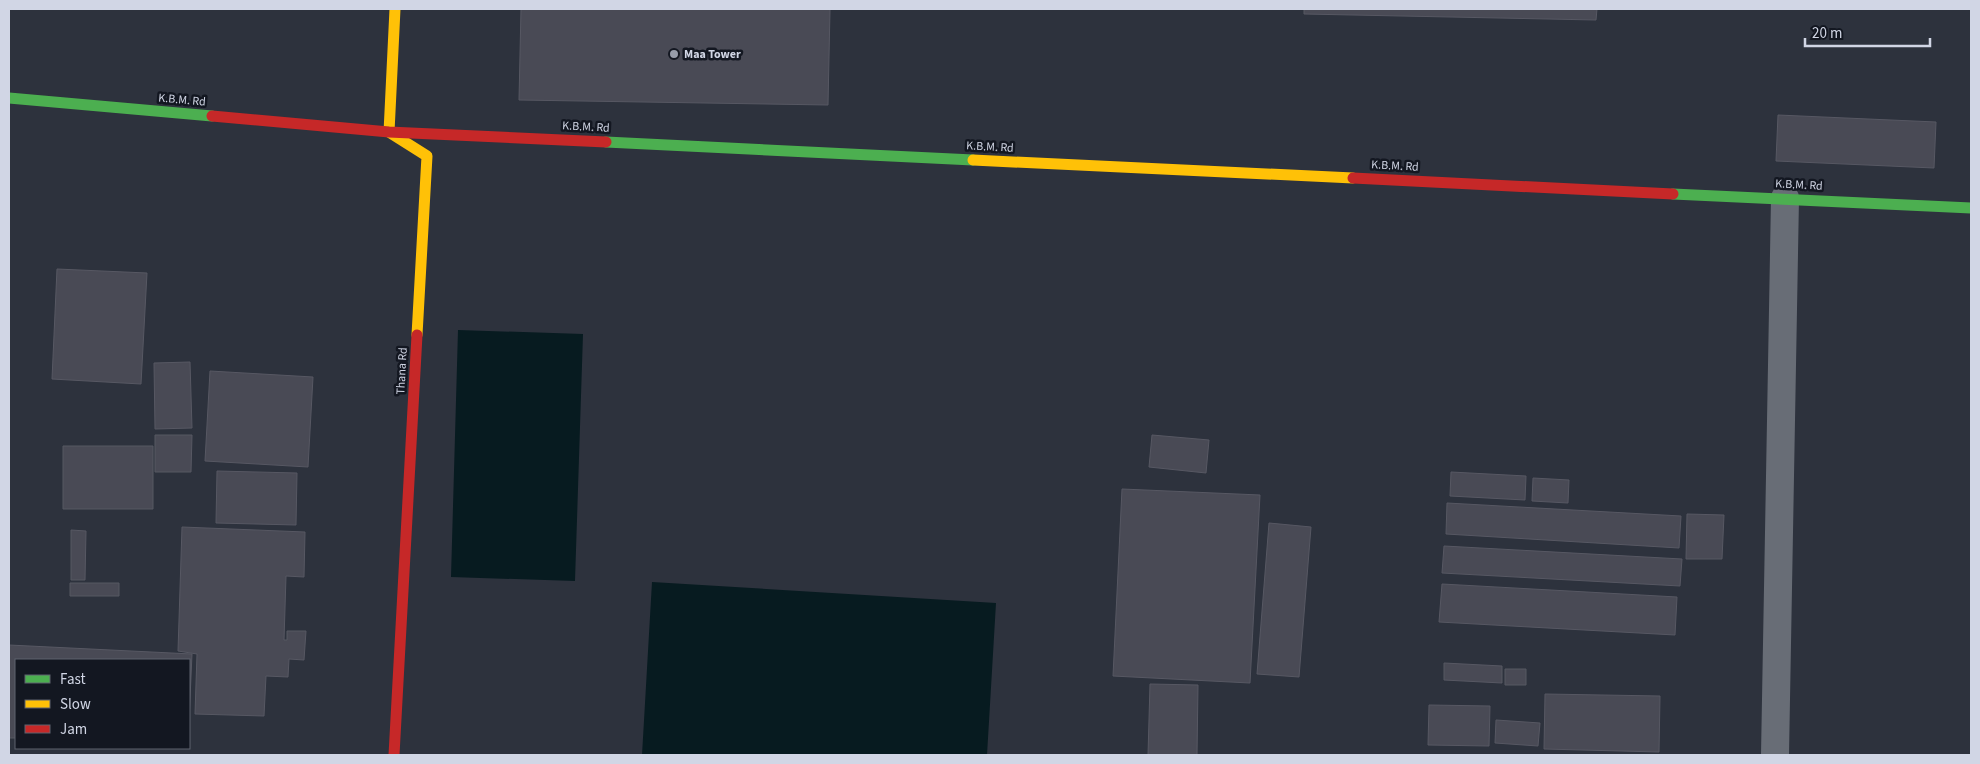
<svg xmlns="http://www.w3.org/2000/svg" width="1980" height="764" font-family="'Source Sans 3',sans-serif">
<rect width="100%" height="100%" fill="#2d323d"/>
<!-- water -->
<path fill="#071b20" d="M458 330 583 334 575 581 451 577Z
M652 582 996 603 987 755H642Z"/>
<!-- building -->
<path fill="#494a55" stroke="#575863" d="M521 9H830L828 105 519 100Z
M1304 9H1597L1596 20 1304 14Z
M1778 115 1936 122 1934 168 1776 161Z
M57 269 147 273 141 384 52 379Z
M190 362 192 428 155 429 154 363Z
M210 371 313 377 308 467 205 461Z
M155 435H192L191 472H155Z
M1152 435 1209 440 1206 473 1149 467Z
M63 446H153V509H63Z
M217 471 297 473 296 525 216 523Z
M1451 472 1526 476 1525 500 1450 496Z
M1533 478 1569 480 1568 503 1532 501Z
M1122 489 1260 495 1250 683 1113 676Z
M1447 503 1681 516 1679 548 1446 534Z
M1687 514 1724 515 1722 559H1686Z
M1269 523 1311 527 1299 677 1257 674Z
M182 527 305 532 304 577 286 576 284 640H287V631H306L304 660 289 659 288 677 266 676 264 716 195 714 197 654 178 651Z
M71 530 86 531 85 580H71Z
M1444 546 1682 559 1680 586 1442 573Z
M70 583H119V596H70Z
M1442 584 1677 597 1675 635 1439 622Z
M9 645 192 654 189 721V660H16V738H9Z
M1444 663 1502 666V683L1444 680Z
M1505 669H1526V685H1505Z
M1150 684 1198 685 1197 755H1148Z
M1545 694 1660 696 1659 752 1544 749Z
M1429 705 1490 706 1489 746 1428 745Z
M1496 720 1540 723 1538 746 1495 743Z"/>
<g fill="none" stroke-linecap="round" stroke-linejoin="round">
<!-- street -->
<path stroke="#686d76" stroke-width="28" d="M1775 755 1785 198"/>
<!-- fast -->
<path stroke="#4caf50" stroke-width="11" d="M9 98 212 116
M606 142 973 160
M1673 194 1971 208"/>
<!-- slow -->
<path stroke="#ffc107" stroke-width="11" d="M395 9 389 132 427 156 417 335
M973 160 1353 178"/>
<!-- jam -->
<path stroke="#c62828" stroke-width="11" d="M212 116 389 132 606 142
M1353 178 1673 194
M394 755 417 335"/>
</g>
<!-- markers -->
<circle fill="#989daa" stroke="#131721" stroke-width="2" cx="674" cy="54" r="5"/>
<g text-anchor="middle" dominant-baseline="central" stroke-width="5" stroke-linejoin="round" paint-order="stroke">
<!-- poi labels -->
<g font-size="12" font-weight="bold" fill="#d1d6e5" stroke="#131721" text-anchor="start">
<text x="684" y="54">Maa Tower</text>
</g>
<!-- street labels -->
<g font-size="12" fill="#d1d6e5" stroke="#131721">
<text transform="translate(182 100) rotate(5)">K.B.M. Rd</text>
<text transform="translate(586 127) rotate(3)">K.B.M. Rd</text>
<text transform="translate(990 147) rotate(3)">K.B.M. Rd</text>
<text transform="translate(1395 166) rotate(3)">K.B.M. Rd</text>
<text transform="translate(1799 185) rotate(3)">K.B.M. Rd</text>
<text transform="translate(402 371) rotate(-87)">Thana Rd</text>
</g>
</g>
<!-- border -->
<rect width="1980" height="764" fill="none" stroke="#d1d6e5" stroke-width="20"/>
<!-- legend -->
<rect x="15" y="659" width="175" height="90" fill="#131721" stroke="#5f636f"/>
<rect x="25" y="675" width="25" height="8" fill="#4caf50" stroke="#5f636f"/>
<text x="60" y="684" font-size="15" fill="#d1d6e5">Fast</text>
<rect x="25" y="700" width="25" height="8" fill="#ffc107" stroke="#5f636f"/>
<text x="60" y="709" font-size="15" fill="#d1d6e5">Slow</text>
<rect x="25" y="725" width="25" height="8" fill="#c62828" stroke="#5f636f"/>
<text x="60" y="734" font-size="15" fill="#d1d6e5">Jam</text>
<!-- scale -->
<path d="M1805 38v8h125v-8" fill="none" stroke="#d1d6e5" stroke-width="2.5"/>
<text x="1812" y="38" font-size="15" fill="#d1d6e5" stroke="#131721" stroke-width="4" paint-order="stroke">20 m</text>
</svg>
